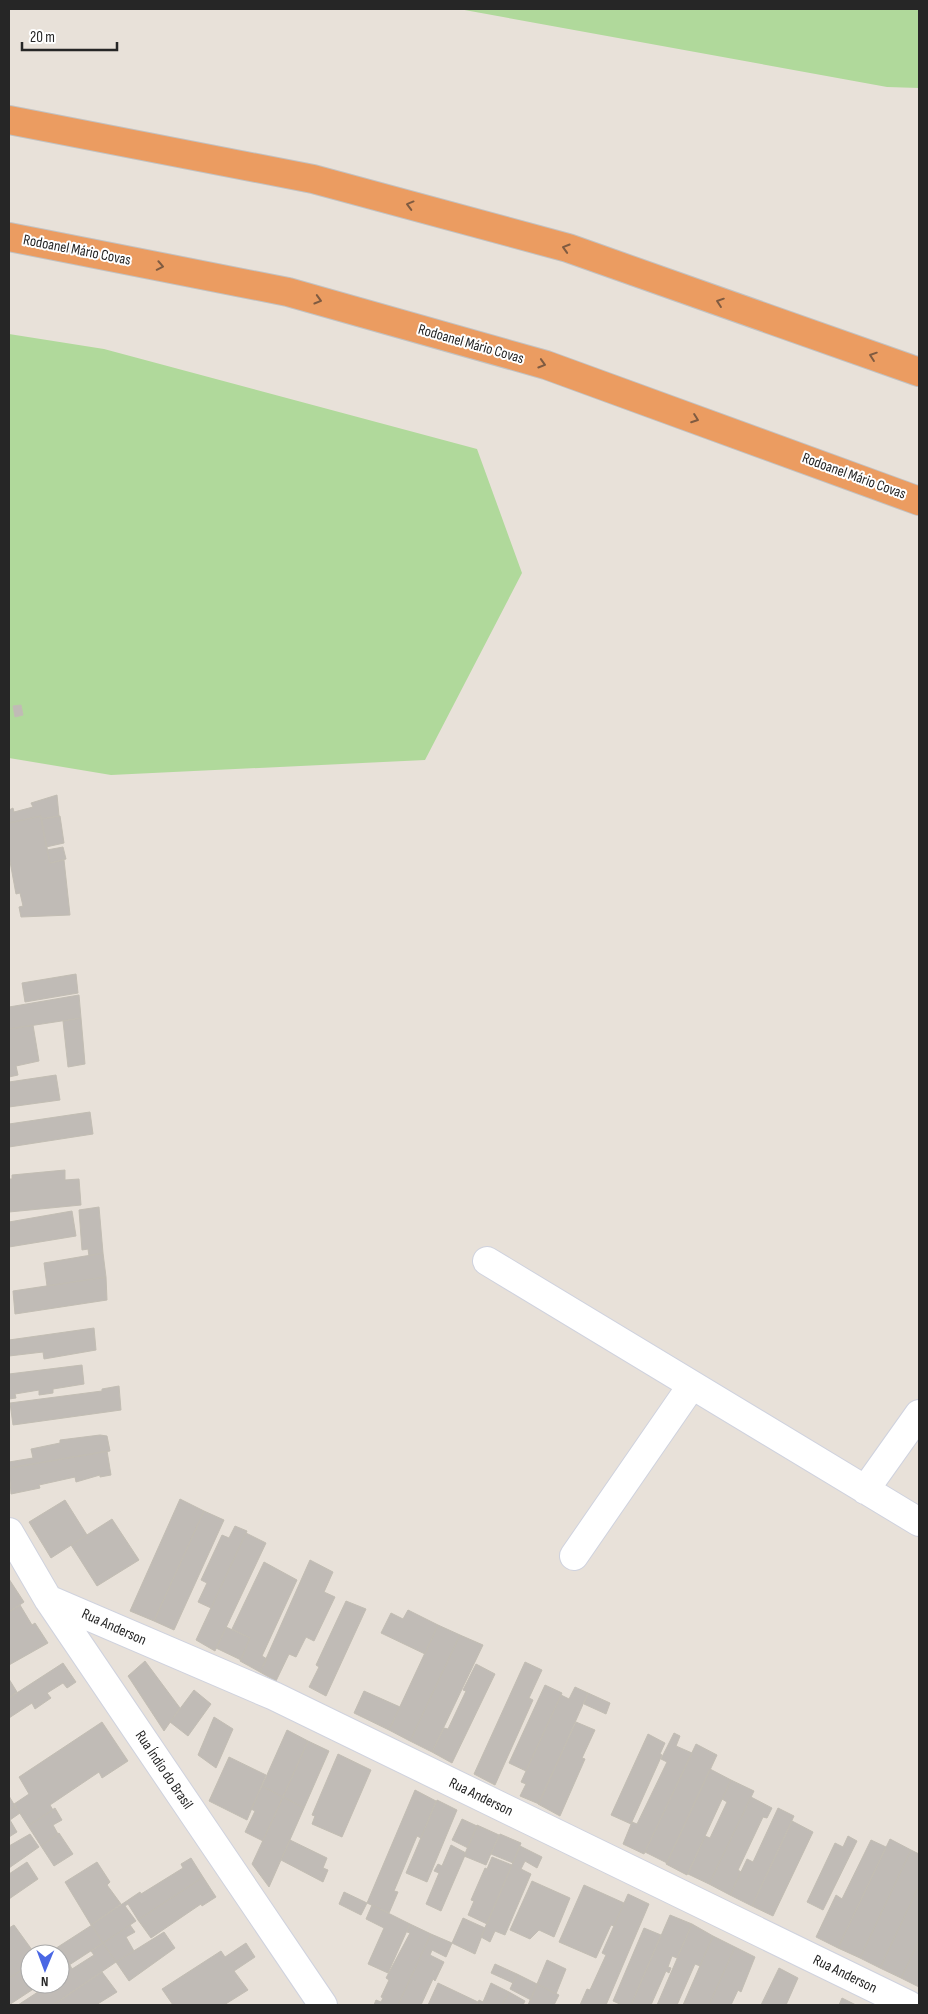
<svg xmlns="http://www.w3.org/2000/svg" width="928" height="2014" font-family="'Sofia Sans Condensed',sans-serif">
<rect width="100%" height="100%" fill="#e8e1d9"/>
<!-- green -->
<path fill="#b0d99b" d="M459 9H919V88L887 87Z
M9 334 104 349 477 449 522 573 425 760 111 775 9 758Z"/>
<!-- building -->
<path fill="#c0bbb6" stroke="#c2bdb3" d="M21 705 23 715 15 717 13 706Z
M57 795 59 816 41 819V816L9 823V810L13 808 14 812 33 807 31 803Z
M41 816 50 863 64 860 70 915 21 917 19 907 23 906 20 893 16 894 9 856V823Z
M60 816 64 843 46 847 41 819Z
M63 847 66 859 50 863 47 850Z
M76 974 78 993 25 1002 22 983Z
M79 995 81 1018 9 1029V1007Z
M81 1018 85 1064 68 1067 63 1021Z
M33 1025 39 1061 16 1066 18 1075 9 1077V1029Z
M56 1075 60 1100 9 1107V1082Z
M90 1112 93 1134 9 1147V1124Z
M65 1170V1180L79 1179 81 1205 9 1212V1179H12V1175Z
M99 1207 103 1253 89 1256 88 1249 82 1250 79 1210Z
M72 1211 76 1236 9 1247V1222Z
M103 1253 106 1277 47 1286 44 1263Z
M106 1277 107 1300 15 1314 13 1291Z
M94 1328 96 1350 44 1359 43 1352 9 1356V1340Z
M82 1365 84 1384 53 1389V1393L39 1395V1390L15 1394 16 1398 9 1399V1374Z
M119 1386 121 1410 13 1425 10 1403 102 1391V1389Z
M100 1435 107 1436 110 1451 9 1468V1462L33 1458 31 1449 60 1443V1440Z
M107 1451 111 1475 100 1477V1475L76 1482 75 1477 39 1485 40 1488 11 1494 9 1468Z
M180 1499 204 1511 154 1621 130 1611Z
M65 1500 87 1535 51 1558 29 1522Z
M204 1511 224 1520 174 1630 154 1621Z
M112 1519 139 1560 97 1586 71 1545Z
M235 1526 247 1531 211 1608 198 1602 207 1583 201 1580 222 1535 229 1538Z
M246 1533 266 1543 215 1651 196 1640Z
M310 1560 333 1572 324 1592 335 1597 314 1641 306 1637 296 1657 289 1654 276 1681 260 1672Z
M264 1562 297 1580 262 1656 267 1659 260 1672 240 1661 250 1638 232 1629Z
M9 1579 24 1602 9 1612Z
M346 1601 366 1609 326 1696 309 1687 319 1667 316 1665Z
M20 1605 32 1625 35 1623 48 1643 9 1665V1612Z
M408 1610 438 1625 425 1654 381 1633 391 1613 403 1619Z
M438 1625 460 1635 410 1741 389 1730Z
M226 1627 250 1638 241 1660 216 1648Z
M460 1635 483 1645 432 1752 410 1741Z
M145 1661 180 1708 164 1731 128 1676Z
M525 1662 542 1670 529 1698 533 1700 495 1785 474 1774Z
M63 1663 76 1682 67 1688 63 1683 47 1693 51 1698 35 1709 32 1703 9 1718V1698Z
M476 1664 495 1674 452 1763 432 1752 444 1728 448 1729 466 1691 463 1690Z
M9 1679 17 1692 9 1698Z
M545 1685 562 1693 526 1771 509 1763Z
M575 1687 588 1693 539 1804 520 1796 526 1784 521 1782 561 1695 569 1699Z
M194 1690 211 1704 188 1736 170 1722Z
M364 1691 400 1707 389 1730 354 1713Z
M588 1693 610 1703 606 1714 584 1704Z
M214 1717 233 1729 216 1768 198 1755Z
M102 1722 128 1761 102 1778 99 1772 50 1805 53 1810 28 1826 14 1804 29 1794 19 1777Z
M576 1722 595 1730 582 1758 585 1759 560 1816 538 1804Z
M287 1730 308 1741 283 1797 262 1786Z
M674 1733 680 1736 676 1746 692 1753 644 1854 623 1844 632 1822 637 1824 667 1762 661 1759Z
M648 1734 665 1743 660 1754 662 1755 631 1824 611 1815Z
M308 1741 329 1751 304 1808 283 1797Z
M696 1744 717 1755 667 1863 645 1852Z
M338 1754 371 1770 342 1837 312 1824 315 1816 312 1815Z
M229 1757 266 1775 247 1820 209 1801Z
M710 1769 731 1780 687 1875 666 1864Z
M731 1780 754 1791 709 1884 688 1874 705 1836 710 1838 727 1802 722 1799Z
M262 1786 283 1797 263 1841 245 1832 255 1811 251 1809Z
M415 1790 436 1801 421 1838 417 1836 394 1891 398 1892 389 1913 367 1903Z
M9 1796 15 1806 9 1810Z
M283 1797 304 1808 269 1887 252 1864Z
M751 1797 772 1808 767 1818 763 1817 738 1870 741 1872 730 1895 709 1884Z
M437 1800 457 1810 427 1882 406 1873Z
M15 1806 20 1813 10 1820 17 1832 9 1837V1810Z
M55 1808 62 1820 53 1825 58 1834 41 1846 28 1826Z
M778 1808 794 1816 752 1906 730 1895 747 1859 753 1862Z
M462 1819 477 1826 468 1848 452 1840Z
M792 1821 813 1832 773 1916 752 1906Z
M477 1825 499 1835 486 1865 464 1856Z
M59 1833 73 1854 54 1866 41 1846Z
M30 1834 39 1847 9 1868V1846Z
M500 1834 521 1843 513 1863 491 1854Z
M848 1836 857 1841 823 1910 807 1902 835 1843 843 1847Z
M890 1839 911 1850 860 1958 838 1948Z
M290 1840 327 1858 323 1868 328 1870 323 1882 281 1860Z
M871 1840 886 1847 838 1948 816 1937 836 1895 842 1899Z
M451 1845 466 1853 441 1911 426 1904 439 1873 434 1871 438 1864 442 1866Z
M520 1846 542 1857 537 1868 525 1861 521 1869 531 1874 505 1935 495 1931 490 1942 481 1937Z
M911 1850 919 1854V1886L880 1968 860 1958Z
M492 1857 512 1865 487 1924 468 1915 474 1901 471 1900 485 1868 487 1869Z
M191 1858 203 1877 138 1920 128 1904 125 1906 136 1921 103 1943 91 1925 140 1892 141 1894 183 1868 181 1864Z
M27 1862 38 1879 9 1899V1874Z
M97 1862 110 1882 107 1885 121 1904 91 1925 65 1882Z
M203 1877 216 1897 202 1906 201 1904 151 1938 138 1920Z
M532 1881 570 1898 554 1937 539 1930 530 1939 510 1930Z
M584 1885 624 1903 614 1926 611 1925 596 1958 559 1942Z
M919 1886V1941L901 1978 880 1968Z
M344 1892 367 1903 361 1915 339 1904Z
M628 1894 649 1904 606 2005H580L587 1989 590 1990 606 1955 602 1953Z
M372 1905 410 1924 388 1973 368 1964 384 1928 366 1919Z
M670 1915 692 1924 677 1958 672 1956 668 1967 671 1968 669 1973 666 1971 651 2005H631Z
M463 1918 485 1928 475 1954 452 1943Z
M410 1924 431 1934 398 2005H374L376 2000 381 2002 383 1998 381 1997 389 1980 386 1978 410 1933 407 1932Z
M692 1924 713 1936 700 1966 695 1964 677 2005H657Z
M14 1925 35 1954H30V1965L9 1978V1928Z
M92 1925 103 1943 60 1971V1954H47Z
M130 1925 135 1932 126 1937 134 1951 116 1962 103 1943Z
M644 1928 661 1935 631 2005H622L613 2001Z
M164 1932 175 1948 129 1981 116 1962Z
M431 1934 452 1943 446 1957 432 1950 430 1955 444 1962 435 1981 433 1979 421 2005H398Z
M713 1936 735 1947 709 2005H683Z
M919 1941V1987L901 1978Z
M103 1943 116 1962 53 2005H18L50 1984H60V1978L65 1974 62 1970 70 1965 72 1969 94 1955 91 1951Z
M246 1943 255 1957 234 1971 248 1990 224 2005H173L162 1989 221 1951 225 1957Z
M735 1947 755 1957 741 1992 738 1990 731 2005H709Z
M547 1960 566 1969 556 1994 537 1984Z
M495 1964 517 1974 513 1983 491 1973Z
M30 1965V1984H41L9 2005V1978Z
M779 1968 798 1978 786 2005H761Z
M102 1972 117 1992 96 2005H53Z
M517 1974 537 1984 531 2000 510 1989Z
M438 1983 478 2002 477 2005H428Z
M491 1983 509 1992 502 2005H477L479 2000 483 2002Z
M537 1984 559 1995 554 2005H528Z
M509 1992 525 2001 523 2005H502Z
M842 1998 856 2005H839Z"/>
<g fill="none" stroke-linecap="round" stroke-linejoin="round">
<defs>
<path id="minor" d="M487 1261 919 1522
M865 1490 919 1414
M9 1532 48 1599 323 2005
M574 1556 692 1385
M48 1599 274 1696 909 2005"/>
<path id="motorway" d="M9 120 313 179 568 248 919 372
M9 237 288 292 546 365 919 501"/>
</defs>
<!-- minor casing -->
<use href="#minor" stroke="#cfd2de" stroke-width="30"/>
<!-- motorway casing -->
<use href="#motorway" stroke="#c2c2c2" stroke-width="30"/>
<!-- minor -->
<use href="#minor" stroke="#fff" stroke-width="28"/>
<!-- motorway -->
<use href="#motorway" stroke="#eb9c61" stroke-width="28"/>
</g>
<!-- one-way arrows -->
<defs><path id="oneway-chevron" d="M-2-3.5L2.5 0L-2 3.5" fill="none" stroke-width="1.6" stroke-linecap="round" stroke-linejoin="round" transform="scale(1.25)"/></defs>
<g stroke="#7f5b41">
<use href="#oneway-chevron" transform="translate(410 205) rotate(-165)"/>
<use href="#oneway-chevron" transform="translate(566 248) rotate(-163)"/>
<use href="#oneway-chevron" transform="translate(160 266) rotate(11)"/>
<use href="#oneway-chevron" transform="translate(318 300) rotate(16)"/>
<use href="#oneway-chevron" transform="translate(720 302) rotate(-161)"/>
<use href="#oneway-chevron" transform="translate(873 356) rotate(-161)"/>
<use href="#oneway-chevron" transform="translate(542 364) rotate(17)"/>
<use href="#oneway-chevron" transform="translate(695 419) rotate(20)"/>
</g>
<g text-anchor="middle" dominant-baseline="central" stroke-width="4" stroke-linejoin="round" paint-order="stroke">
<!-- street labels -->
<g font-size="15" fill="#262626" stroke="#fff">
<text transform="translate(77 250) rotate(11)">Rodoanel Mário Covas</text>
<text transform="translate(471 344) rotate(16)">Rodoanel Mário Covas</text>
<text transform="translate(854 476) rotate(20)">Rodoanel Mário Covas</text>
<text transform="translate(114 1627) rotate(24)">Rua Anderson</text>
<text transform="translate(164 1770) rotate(56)">Rua Índio do Brasil</text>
<text transform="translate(481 1797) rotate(26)">Rua Anderson</text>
<text transform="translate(845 1974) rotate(26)">Rua Anderson</text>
</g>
</g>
<!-- border -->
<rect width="928" height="2014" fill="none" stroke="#262626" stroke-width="20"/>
<!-- north arrow -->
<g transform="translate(45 1969) rotate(181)"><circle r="24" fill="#ffffff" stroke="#a8a8a8"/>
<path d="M0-4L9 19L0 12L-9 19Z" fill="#4a67e4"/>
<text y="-8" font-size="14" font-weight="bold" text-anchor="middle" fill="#262626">N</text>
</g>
<!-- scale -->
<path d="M22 42v8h95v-8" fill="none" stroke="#262626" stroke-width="2.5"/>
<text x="30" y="42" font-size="15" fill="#262626" stroke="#ffffff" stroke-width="4" paint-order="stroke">20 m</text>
</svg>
